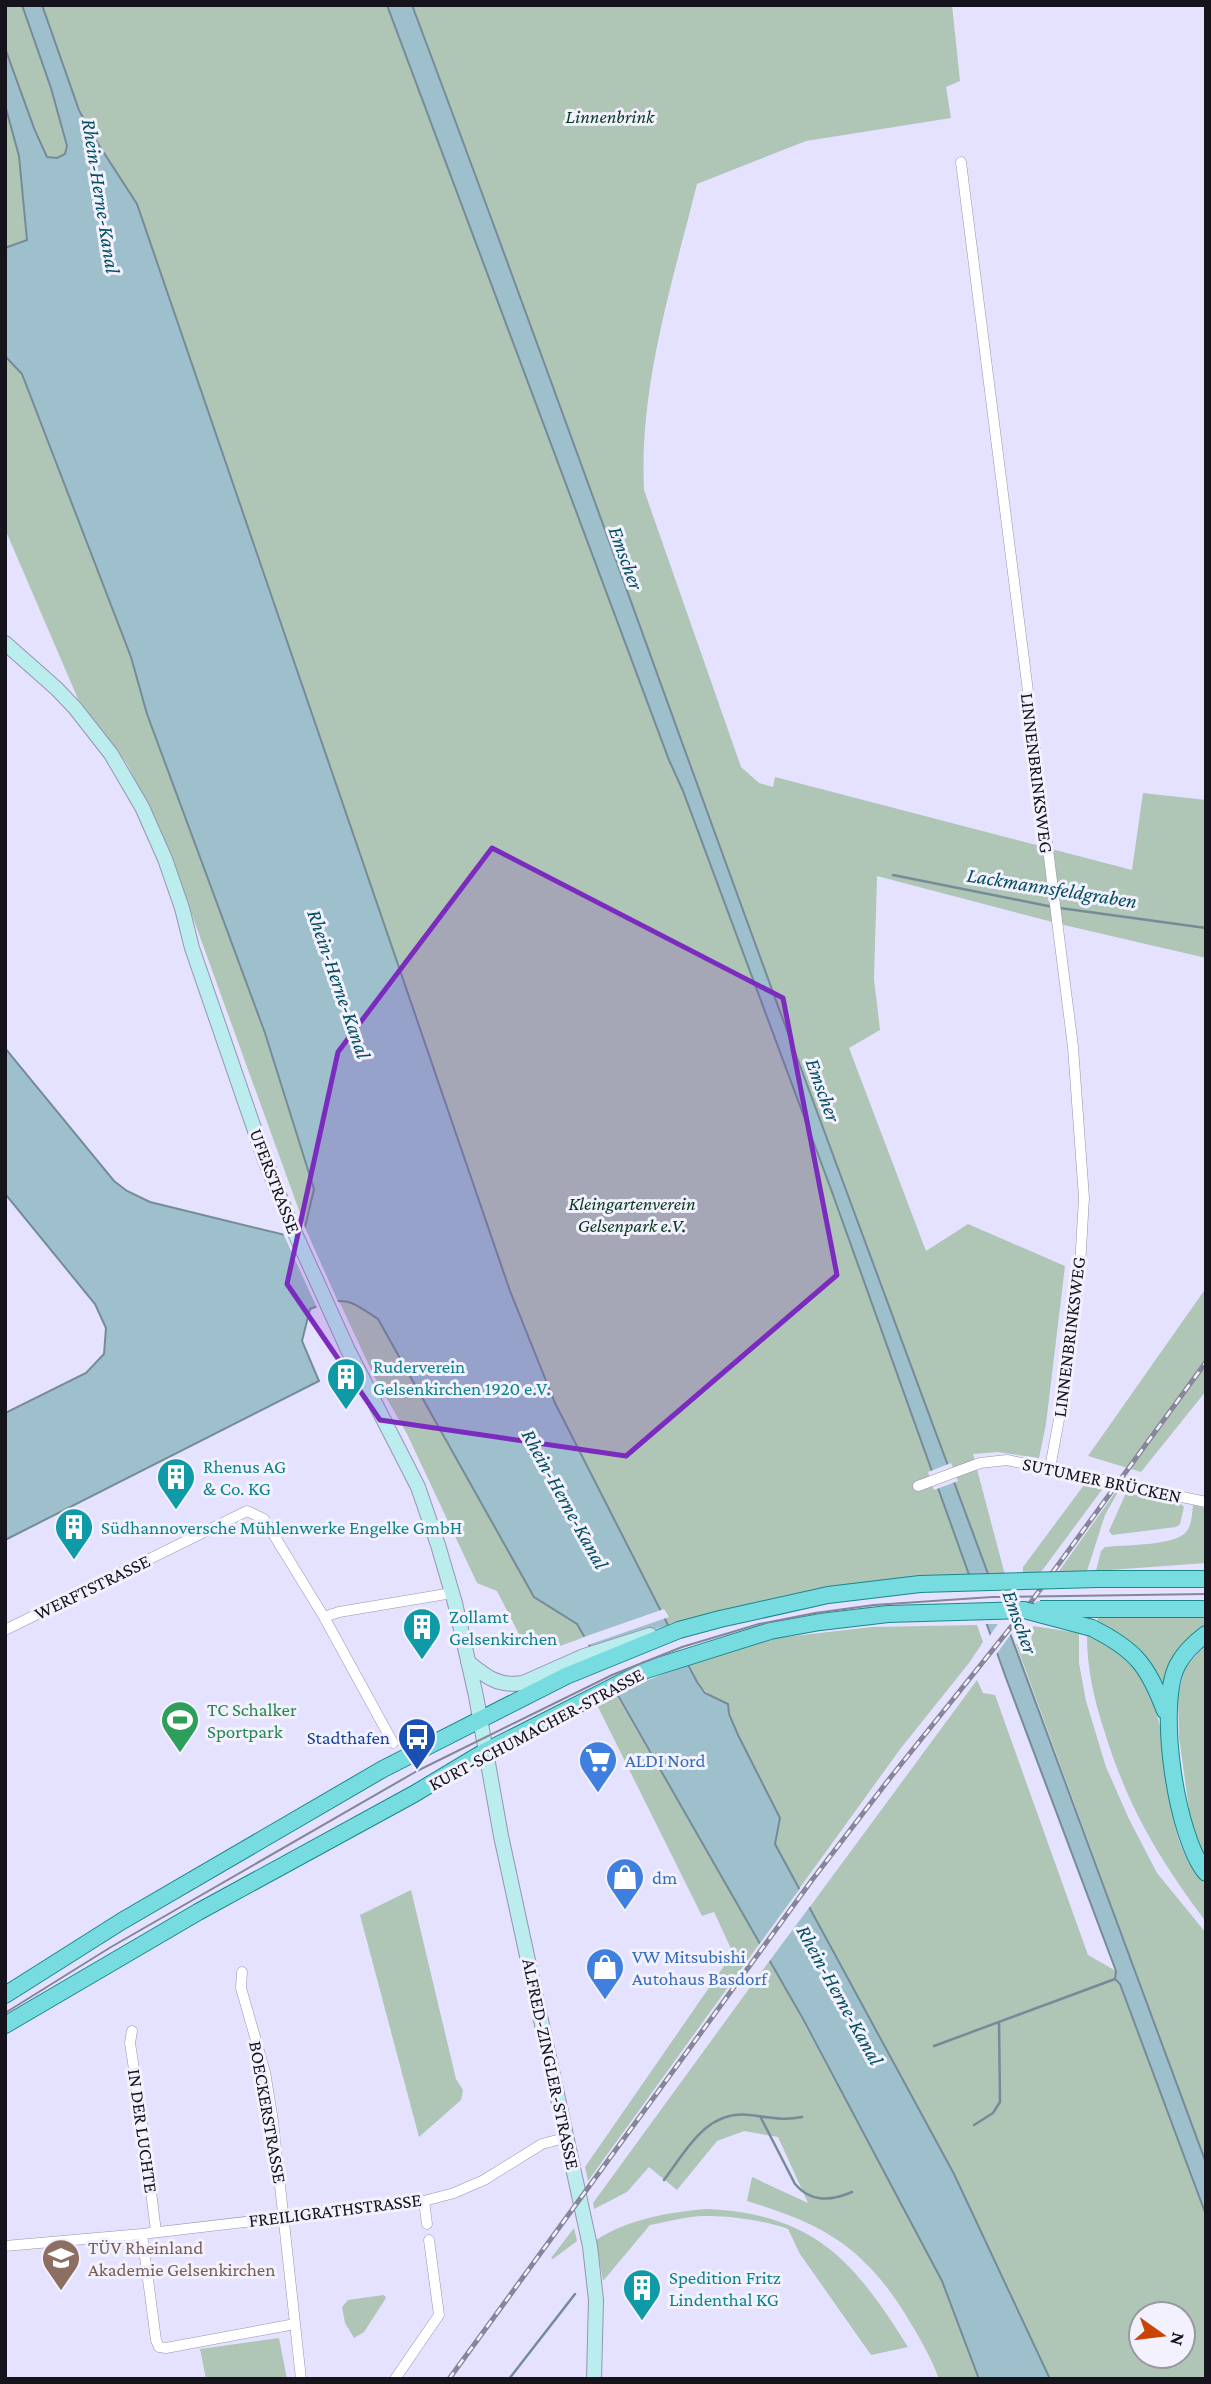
<svg xmlns="http://www.w3.org/2000/svg" width="1211" height="2384" font-family="'Crimson Pro',serif">
<rect width="100%" height="100%" fill="#e5e2ff"/>
<!-- green -->
<path fill="#afc5b5" fill-rule="evenodd" d="M5 5H952L960 81 946 87 951 118 806 141 697 184C672 284 639 386 644 490L741 767 759 783 773 787 775 777 1132 870 1143 793 1206 800V958L1064 925 877 876 874 979 880 1030 849 1048 926 1251 968 1224 1065 1266 1046 1424 1039 1458 998 1452 973 1454 1005 1575 798 1594 668 1624 555 1403 510 1291 137 204C111 164 85 126 68 82L51 88 66 146 65 154 57 159 48 157 22 98 5 103Z
M5 105 19 156 27 241 5 248Z
M5 356 22 374 131 657 147 714 265 1033 314 1189 305 1227 166 843 127 764 78 699 5 529Z
M1206 1288V1391L1141 1472 1088 1456Z
M339 1301 353 1302 378 1319 534 1597 577 1624 585 1637 557 1647 522 1640 497 1591 477 1583 407 1434 374 1376Z
M1084 1485 1104 1487 1041 1572 1023 1573V1567Z
M1117 1490 1118 1492 1105 1515 1087 1571H1059Z
M1126 1493 1181 1504 1184 1507 1180 1524 1176 1527 1112 1535 1109 1531Z
M1193 1505 1206 1508V1563L1096 1571 1101 1551 1105 1547C1123 1545 1175 1546 1186 1532 1192 1525 1192 1514 1193 1505Z
M1098 1617H1206V1625L1189 1638 1164 1685C1147 1652 1131 1638 1097 1623Z
M977 1625 983 1642 969 1663 901 1748 799 1889 775 1844 749 1759 729 1714 728 1704C704 1693 700 1689 690 1665L776 1638 872 1627Z
M1033 1626 1079 1633V1663L1086 1701 1106 1767 1129 1819 1157 1873 1206 1933V2163L1016 1644 1031 1642Z
M1087 1636C1176 1668 1158 1760 1177 1834 1181 1848 1187 1860 1195 1872 1198 1876 1203 1881 1205 1885 1209 1894 1206 1912 1206 1922 1158 1857 1128 1808 1104 1730 1094 1699 1087 1669 1087 1636Z
M1206 1644V1858L1192 1831 1179 1737 1178 1695 1185 1668Z
M977 1680 983 1693 995 1695 1088 1955 1116 1971 1115 1979 1120 1983 1206 2215V2379H1050L954 2174 809 1908ZM1141 2314H1183V2356H1141Z
M616 1695 760 1943 588 2181 585 2167 733 1953 714 1912 702 1916 597 1705Z
M411 1890 456 2079 463 2090 461 2100 419 2137 360 1915Z
M770 1960 942 2281 979 2379H939C931 2357 919 2337 907 2317 864 2247 824 2224 747 2201L752 2177 808 2203 778 2137 744 2131 717 2141 677 2190 649 2167 627 2192 594 2209 593 2203Z
M707 2209C815 2214 854 2261 908 2347L871 2355 800 2254 788 2229C762 2220 732 2216 705 2216 687 2216 667 2222 650 2225L603 2281 596 2240C629 2219 669 2212 707 2209Z
M574 2228 577 2241 553 2259 551 2258Z
M384 2295 386 2298 364 2332 354 2338 345 2323 342 2307 348 2300Z
M279 2338 287 2379H206L200 2349Z"/>
<!-- water -->
<path fill="#9ec0cd" stroke="#758c98" stroke-width="2" d="M22 5H42L79 110 93 136 137 204 510 1291 555 1403 697 1682 705 1693 728 1704 729 1714 738 1735 780 1818 775 1844 954 2174 1050 2379H979L942 2281 803 2019 577 1624 534 1597 378 1319C350 1300 343 1295 310 1309L302 1341 319 1381 5 1540V1413L86 1373 104 1354 106 1328 95 1304 6 1195 5 1048 114 1181 127 1191 150 1202 285 1235 305 1227 314 1189 265 1033 147 714 131 657 22 374 5 356V248L27 240 19 156 5 105V48L34 128 47 157 57 158 65 154 67 146 51 88Z
M387 5H412C541 348 663 693 789 1036 928 1412 1069 1787 1206 2163V2215L1120 1984 1115 1979 1116 1971 1006 1678 832 1192 683 791 669 760Z"/>
<!-- pier -->
<path fill="#e5e2ff" d="M303 1223 339 1304H331L318 1310 282 1231Z
M951 1463 958 1481 934 1490 928 1472Z
M993 1574 1014 1630 995 1656 988 1638 998 1624H983L965 1575Z
M664 1609 669 1617 585 1646 581 1638Z
M672 1624 692 1662 612 1695 587 1649Z
M801 1887 811 1905 768 1963 758 1946Z"/>
<g fill="none" stroke-linecap="round" stroke-linejoin="round">
<!-- stream -->
<path stroke="#758c98" stroke-width="2.5" d="M893 875 1053 907
M1060 908 1206 928
M934 2046 1115 1979
M760 2116 795 2184C811 2203 831 2201 852 2192
M974 2125 993 2113 1000 2102 999 2022
M664 2180C686 2151 706 2110 749 2115 768 2117 783 2121 802 2117
M509 2379 575 2294"/>
<defs>
<path id="street" d="M961 162 1073 1047 1084 1198 1080 1266 1067 1376 1050 1468
M918 1486 980 1463 1007 1460 1206 1502
M324 1617 339 1612 452 1593
M5 1630 247 1511 264 1519 324 1617 393 1743
M242 1972 241 1988 265 2072 273 2121 301 2379
M132 2031 130 2043 144 2134 156 2232
M424 2201 427 2224
M142 2234 156 2340 159 2347 166 2348 295 2324
M5 2246 142 2234 424 2201 454 2193 484 2180 542 2144 568 2137
M395 2379 439 2315 429 2240"/>
<path id="secondary" d="M5 643 57 689 75 708 111 754 142 807 165 859 182 908 192 948 264 1157 289 1220 348 1350 418 1487 438 1545 455 1603 476 1696 501 1836 590 2246 596 2300 594 2379
M468 1662C486 1677 499 1687 523 1683L584 1656 650 1635"/>
<path id="primary" d="M1098 1579H1206
M1093 1609H1206
M1092 1628C1136 1650 1148 1666 1165 1711
M1206 1634C1194 1643 1184 1652 1177 1666 1157 1707 1176 1837 1206 1873
M5 1995 122 1921 383 1769 566 1676 679 1630 720 1619 828 1595 920 1584
M5 2025 198 1912 414 1794 484 1752 646 1670 770 1631 820 1622 888 1614 1024 1610"/>
</defs>
<!-- street casing -->
<use href="#street" stroke="#9794af" stroke-width="11"/>
<!-- secondary casing -->
<use href="#secondary" stroke="#9794af" stroke-width="16"/>
<!-- primary casing -->
<use href="#primary" stroke="#1a868d" stroke-width="18"/>
<!-- street -->
<use href="#street" stroke="#fff" stroke-width="10"/>
<!-- secondary -->
<use href="#secondary" stroke="#bbedef" stroke-width="14"/>
<!-- primary -->
<use href="#primary" stroke="#77dcdf" stroke-width="16"/>
<!-- tram -->
<path stroke="#878599" stroke-width="2" d="M5 2013 111 1947 417 1771 612 1675 682 1647 759 1624 815 1613 874 1605 992 1597 1206 1594"/>
<defs>
<path id="rail" d="M449 2379 812 1880 890 1778 1031 1602 1206 1362"/>
</defs>
<!-- rail casing -->
<use href="#rail" stroke="#878599" stroke-width="5"/>
<!-- rail -->
<use href="#rail" stroke="#f2f1fd" stroke-width="2.5" stroke-dasharray="8" stroke-linecap="butt"/>
<defs>
<path id="primary-bridge" d="M920 1584 1098 1579
M1040 1609H1093
M1024 1610 1092 1628"/>
</defs>
<!-- primary-bridge casing -->
<use href="#primary-bridge" stroke="#1a868d" stroke-width="18" stroke-linecap="butt"/>
<!-- primary-bridge -->
<use href="#primary-bridge" stroke="#77dcdf" stroke-width="16"/>
</g>
<!-- marked area -->
<path fill="#7b2cbf" fill-opacity="0.2" stroke="#7b2cbf" stroke-width="5" stroke-linejoin="round" d="M492 848 783 998 837 1275 626 1456 380 1420 287 1284 338 1052Z"/>
<!-- icons -->
<defs>
<symbol id="building-pin" viewBox="-11 -11 22 30"><path d="M0 17L-7.5 6A9.5 9.5 0 1 1 7.5 6Z" fill="#0f9aa8" stroke="#f2f1fd"/><path d="M-4-6H4V6H1V3H-1V6H-4ZM-2.5-4.3h1.7v1.8h-1.7ZM.8-4.3h1.7v1.8H.8ZM-2.5-1h1.7V.8h-1.7ZM.8-1h1.7V.8H.8Z" fill="#fff"/></symbol>
<symbol id="stadium-pin" viewBox="-11 -11 22 30"><path d="M0 17L-7.5 6A9.5 9.5 0 1 1 7.5 6Z" fill="#2e9e5b" stroke="#f2f1fd"/><path d="M0-5a6.5 5 0 1 0 0 10a6.5 5 0 1 0 0-10ZM-3.5-1.8h7v3.6h-7Z" fill="#fff"/></symbol>
<symbol id="bus-pin" viewBox="-11 -11 22 30"><path d="M0 17L-7.5 6A9.5 9.5 0 1 1 7.5 6Z" fill="#1a4fb4" stroke="#f2f1fd"/><path d="M-5-6H5V4H4V6H2V4H-2V6H-4V4H-5ZM-3.5-4V0h7V-4ZM-3.5 1.2v1.5H-2V1.2ZM2 1.2v1.5H3.5V1.2Z" fill="#fff"/></symbol>
<symbol id="supermarket-pin" viewBox="-11 -11 22 30"><path d="M0 17L-7.5 6A9.5 9.5 0 1 1 7.5 6Z" fill="#3f7fe0" stroke="#f2f1fd"/><path d="M-6-5.5h2.5l.6 2H6L4.5 2H-2.5L-4.4-4H-6ZM-1.5 3.2a1.3 1.3 0 1 0 .1 0ZM3 3.2a1.3 1.3 0 1 0 .1 0Z" fill="#fff"/></symbol>
<symbol id="shop-pin" viewBox="-11 -11 22 30"><path d="M0 17L-7.5 6A9.5 9.5 0 1 1 7.5 6Z" fill="#3f7fe0" stroke="#f2f1fd"/><path d="M-5-2.5h2.3a2.7 3.5 0 0 1 5.4 0H5L5.5 6h-11ZM-1.5-2.5h3a1.5 2.3 0 0 0-3 0Z" fill="#fff"/></symbol>
<symbol id="university-pin" viewBox="-11 -11 22 30"><path d="M0 17L-7.5 6A9.5 9.5 0 1 1 7.5 6Z" fill="#8d6e63" stroke="#f2f1fd"/><path d="M0-5L7-2L0 1L-7-2ZM-4 1L0 2.5L4 1V4Q0 6-4 4Z" fill="#fff"/></symbol>
</defs>
<g fill-rule="evenodd">
<use href="#building-pin" x="324" y="1355" width="44" height="60"/>
<use href="#building-pin" x="154" y="1455" width="44" height="60"/>
<use href="#building-pin" x="52" y="1505" width="44" height="60"/>
<use href="#building-pin" x="400" y="1605" width="44" height="60"/>
<use href="#stadium-pin" x="158" y="1698" width="44" height="60"/>
<use href="#bus-pin" x="395" y="1715" width="44" height="60"/>
<use href="#supermarket-pin" x="576" y="1738" width="44" height="60"/>
<use href="#shop-pin" x="603" y="1855" width="44" height="60"/>
<use href="#shop-pin" x="583" y="1945" width="44" height="60"/>
<use href="#university-pin" x="39" y="2236" width="44" height="60"/>
<use href="#building-pin" x="620" y="2266" width="44" height="60"/>
</g>
<g text-anchor="middle" dominant-baseline="central" stroke-width="6" stroke-linejoin="round" paint-order="stroke">
<!-- park labels -->
<g font-size="19" font-style="italic" fill="#05381c" stroke="#f2f1fd">
<text x="610" y="116">Linnenbrink</text>
<text x="632" y="1203">Kleingartenverein<tspan x="632" dy="22">Gelsenpark e.V.</tspan></text>
</g>
<!-- street labels -->
<g font-size="19" fill="#15141d" stroke="#f2f1fd">
<text transform="translate(1037 773) rotate(83)">LINNENBRINKSWEG</text>
<text transform="translate(275 1181) rotate(69)">UFERSTRASSE</text>
<text transform="translate(1069 1337) rotate(-83)">LINNENBRINKSWEG</text>
<text transform="translate(1102 1480) rotate(12)">SUTUMER BRÜCKEN</text>
<text transform="translate(92 1587) rotate(-26)">WERFTSTRASSE</text>
<text transform="translate(536 1729) rotate(-28)">KURT-SCHUMACHER-STRASSE</text>
<text transform="translate(551 2064) rotate(78)">ALFRED-ZINGLER-STRASSE</text>
<text transform="translate(268 2112) rotate(80)">BOECKERSTRASSE</text>
<text transform="translate(143 2131) rotate(82)">IN DER LUCHTE</text>
<text transform="translate(335 2210) rotate(-7)">FREILIGRATHSTRASSE</text>
</g>
<!-- culture labels -->
<g font-size="19" fill="#0d838f" stroke="#f2f1fd" text-anchor="start">
<text x="373" y="1366">Ruderverein<tspan x="373" dy="22">Gelsenkirchen 1920 e.V.</tspan></text>
<text x="203" y="1466">Rhenus AG<tspan x="203" dy="22">&amp; Co. KG</tspan></text>
<text x="101" y="1527">Südhannoversche Mühlenwerke Engelke GmbH</text>
<text x="449" y="1616">Zollamt<tspan x="449" dy="22">Gelsenkirchen</tspan></text>
<text x="669" y="2277">Spedition Fritz<tspan x="669" dy="22">Lindenthal KG</tspan></text>
</g>
<!-- leisure labels -->
<g font-size="19" fill="#27864d" stroke="#f2f1fd" text-anchor="start">
<text x="207" y="1709">TC Schalker<tspan x="207" dy="22">Sportpark</tspan></text>
</g>
<!-- transit labels -->
<g font-size="19" fill="#164399" stroke="#f2f1fd" text-anchor="end">
<text x="390" y="1737">Stadthafen</text>
</g>
<!-- shop labels -->
<g font-size="19" fill="#366cbe" stroke="#f2f1fd" text-anchor="start">
<text x="625" y="1760">ALDI Nord</text>
<text x="652" y="1877">dm</text>
<text x="632" y="1956">VW Mitsubishi<tspan x="632" dy="22">Autohaus Basdorf</tspan></text>
</g>
<!-- education labels -->
<g font-size="19" fill="#785e54" stroke="#f2f1fd" text-anchor="start">
<text x="88" y="2247">TÜV Rheinland<tspan x="88" dy="22">Akademie Gelsenkirchen</tspan></text>
</g>
<!-- water labels -->
<g font-size="21" font-style="italic" fill="#024d61" stroke="#f2f1fd">
<text transform="translate(101 196) rotate(81)">Rhein-Herne-Kanal</text>
<text transform="translate(626 558) rotate(70)">Emscher</text>
<text transform="translate(1052 888) rotate(9)">Lackmannsfeldgraben</text>
<text transform="translate(339 984) rotate(71)">Rhein-Herne-Kanal</text>
<text transform="translate(823 1090) rotate(70)">Emscher</text>
<text transform="translate(565 1499) rotate(61)">Rhein-Herne-Kanal</text>
<text transform="translate(1020 1622) rotate(70)">Emscher</text>
<text transform="translate(840 1995) rotate(61)">Rhein-Herne-Kanal</text>
</g>
</g>
<!-- border -->
<rect width="1211" height="2384" fill="none" stroke="#15141d" stroke-width="14"/>
<!-- north arrow -->
<g transform="translate(1162 2335) rotate(104)"><circle r="33" fill="#f2f1fd" stroke="#9a99a3" stroke-width="2"/>
<path d="M0-5L12 26L0 18L-12 26Z" fill="#ca4505"/>
<text y="-10" font-size="19" font-weight="bold" text-anchor="middle" fill="#15141d">N</text>
</g>
</svg>
